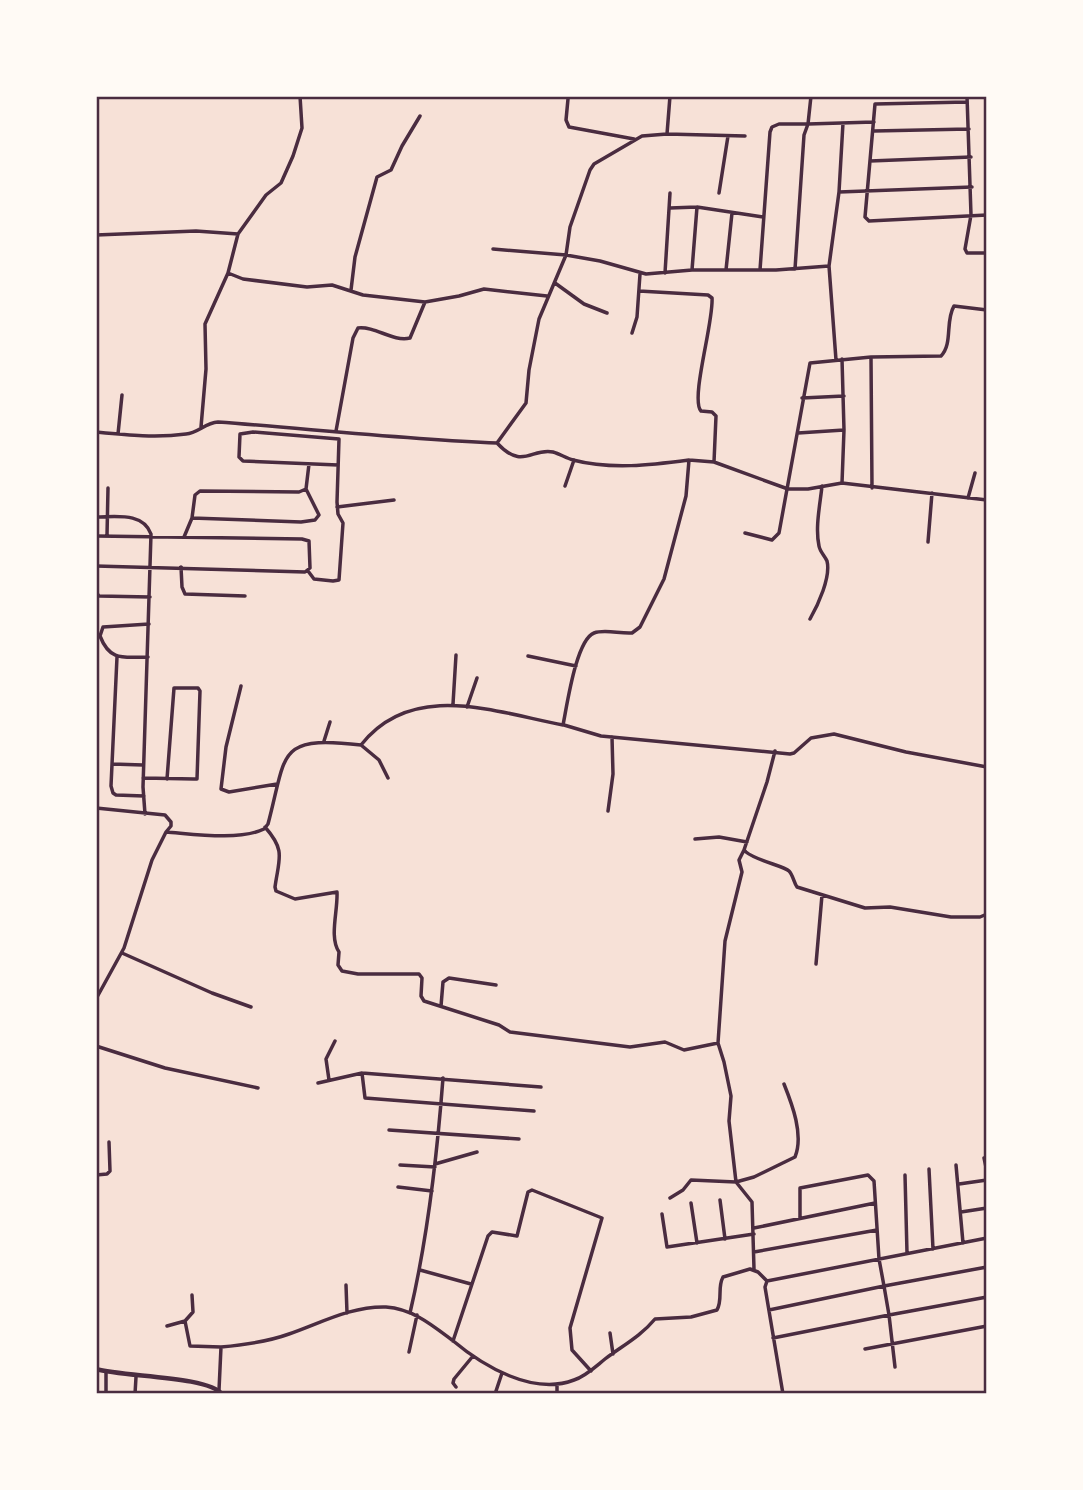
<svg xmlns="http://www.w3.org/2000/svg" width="1083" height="1490" font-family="'Noto Sans',sans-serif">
<rect width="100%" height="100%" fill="#f7e1d7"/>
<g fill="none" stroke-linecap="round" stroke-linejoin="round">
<!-- minor -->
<path stroke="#4a2c40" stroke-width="3.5" d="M300 96 302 128 293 156 281 183 266 195 238 234 228 273 243 279 307 287 332 285 363 295 425 302 459 296 484 289 547 296
M811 96 808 124 874 122
M967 96 971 215 965 249 967 253H987
M568 99 566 120 569 127 634 139
M967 102 875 104 865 217 869 221 987 215
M874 131 969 129
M667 134 745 136
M870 161 971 157
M839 192 972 187
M719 193 728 136
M670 208 697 207 763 217
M96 235 196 231 238 234
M493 249 566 255 600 261 646 274 692 270H776L829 266
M692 270 697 207
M726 270 732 213
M760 270 770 132 772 127 779 124H808L804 135 795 269
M665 273 670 193
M555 283 584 304 607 313
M351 290 355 257 377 177 391 170 402 146 420 116
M639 291 708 295 712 298C714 321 690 399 701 411L712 412 716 416 714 462
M632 333 637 317 640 274
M871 357 872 488
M836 360 829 266 839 192 843 123
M802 398 844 396
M201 427 206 369 205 324 228 273
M336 431 353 338 358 328C376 326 392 342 410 338L425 302
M96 432C127 435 156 438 186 434 198 433 205 423 218 422 311 429 404 439 497 443
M798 433 844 430
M118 434 122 395
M689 460 714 462 788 489H808L842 483 987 500
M842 483 844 430 842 359
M565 486 574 460
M968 498 975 473
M337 507 394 500
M96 517C116 517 143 512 151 534L143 787 145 814
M192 518 301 522 315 520 319 515 306 489
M745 533 772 540 779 533 810 363 871 357 941 356C953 344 945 321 954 306L987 310
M96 536 302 539 309 541 310 568 305 572 96 566
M107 536 108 488
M184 537 192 518 195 495 200 491 299 492 306 489 309 464
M928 542 932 493
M181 567 182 587 185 594 245 596
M308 571 314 579 333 581 339 580 343 523 338 514 337 502 339 439 253 432 240 434 239 457 243 461 338 465
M96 592 99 596 150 597
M810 619C818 605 831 577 827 561 825 556 820 552 819 546 815 528 820 505 822 486
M528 656 576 666
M117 657 111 786 113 793 116 795 144 796
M148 657C124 657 110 662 100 636L103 627 149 624
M241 686 226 747 221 789 229 792 277 784
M453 704 456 655
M467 707 477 678
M564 725 601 736 790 754 794 753 811 738 834 734 906 752 987 767
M324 741 330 722
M361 745 379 760 388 778
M775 751 767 782 744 850 746 852C757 861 784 866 789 871 793 875 794 883 797 887L865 908 890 907 951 917H980L987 914
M112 764 143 765
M143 778 194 779H197L200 691 198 688H174L167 779
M96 808 165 815 171 822V826L166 832
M608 811 613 774 612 737
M265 827C286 851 279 858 275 887L276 891 295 899 337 892C338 911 329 937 339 952L338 965 342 971 358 974H419L422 978 421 996 424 1001 499 1025 510 1032 630 1047 665 1042 684 1050 718 1043
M695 839 719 837 747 842
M744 850 739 860 742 872 725 941 718 1043 724 1062 731 1096 729 1121 736 1182 752 1202 754 1269
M122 953 212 993 251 1007
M816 964 822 895
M96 999 124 948 152 860 166 832C193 834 239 841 264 829L268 824C287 753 276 735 361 745 412 680 495 712 563 725 567 706 576 640 594 633 605 629 620 634 632 633L640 627 664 579 686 496 689 460C651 465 611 470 573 460 566 458 560 454 553 452 532 447 523 471 497 443L526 403 529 370 539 319 566 255 570 227 590 170 594 164 642 136 667 134 670 96
M441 1006 443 982 449 978 496 985
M96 1046 165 1068 258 1088
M362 1073 365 1098 534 1111
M329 1080 326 1059 335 1041
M318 1083 362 1073 541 1087
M389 1130 519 1139
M984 1158 987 1172
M435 1164 477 1152
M400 1165 435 1167
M956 1165 963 1243
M929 1169 933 1249
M96 1175 107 1174 110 1171 109 1142
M905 1175 907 1253
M959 1184 987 1180
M398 1187 432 1191
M670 1198 683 1190 691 1180 736 1182 754 1177 795 1157C804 1135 792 1104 784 1084
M720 1200 725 1239
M691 1203 697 1243
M961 1212 987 1208
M662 1214 667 1247 754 1234
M754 1228 875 1203
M754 1252 877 1230
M987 1267 884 1286 889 1315 987 1297
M420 1270 471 1284
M346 1285 347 1313
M769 1310 884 1286 879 1259 874 1181 868 1175 800 1188V1218
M410 1313C428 1236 437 1157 443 1078
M185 1321 193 1312 192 1295
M167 1326 185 1321 190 1346 221 1347
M610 1333 613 1354
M773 1338 889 1315 895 1367
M453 1341 488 1236 492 1232 517 1236 528 1192 532 1190 602 1218 570 1328 572 1350 591 1371
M865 1349 987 1326
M409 1352 417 1315
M106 1372V1394
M557 1385V1394
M456 1387 453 1383 454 1379 473 1356
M219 1390 221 1347C243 1345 267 1342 289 1334 321 1323 351 1306 386 1307 413 1309 432 1325 452 1340 483 1366 533 1396 574 1380 586 1376 595 1367 605 1359 622 1346 641 1336 655 1319L691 1317 717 1310C723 1299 717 1288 723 1277L750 1269 758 1272 767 1281
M135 1394 136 1377
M495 1394 502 1373
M783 1394 765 1287 767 1281 987 1238"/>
<!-- tertiary -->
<path stroke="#4a2c40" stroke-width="4.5" d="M96 1369C123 1377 208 1376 222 1394"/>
</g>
<!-- border -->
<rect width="1083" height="1490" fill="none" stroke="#fffaf5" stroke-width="196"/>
<rect x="98" y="98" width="887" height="1294" fill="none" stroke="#4a2c40" stroke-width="2.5"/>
</svg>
